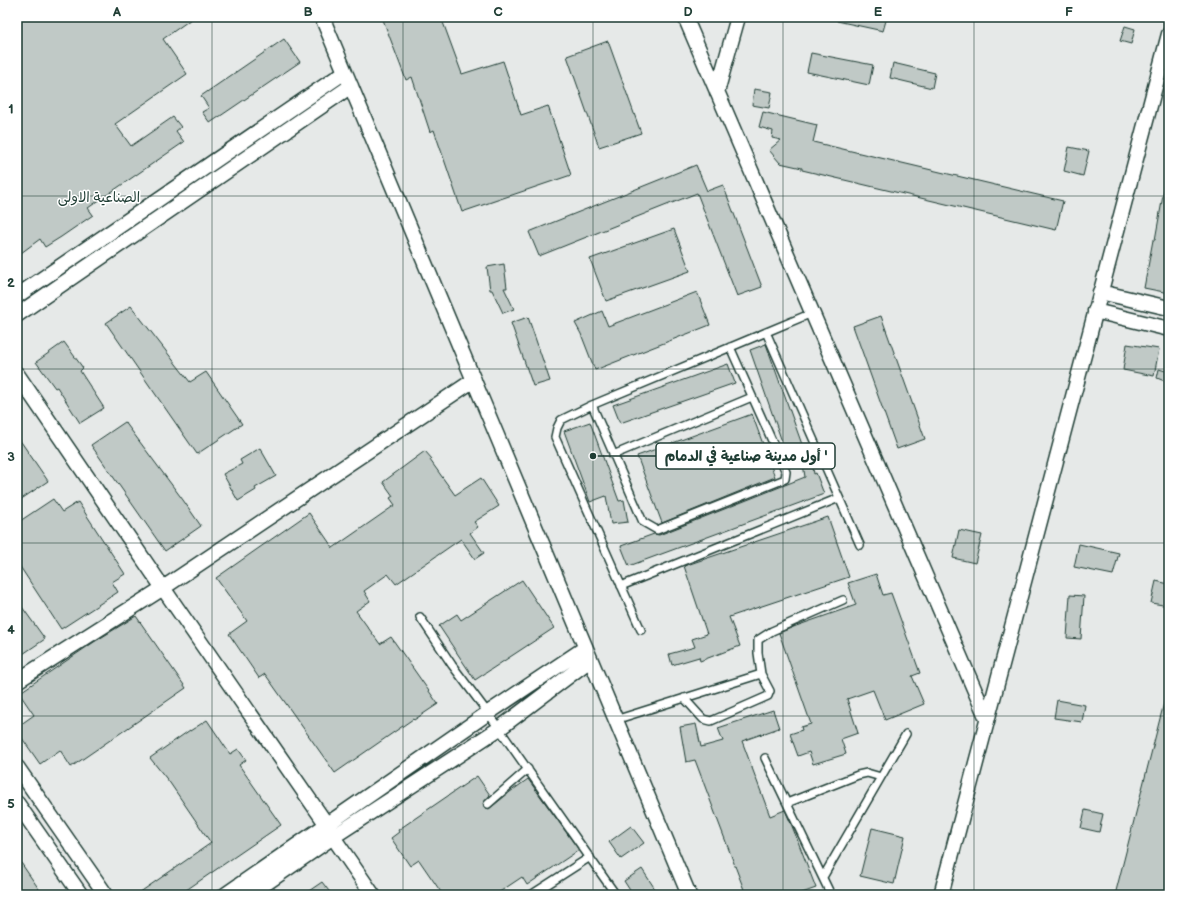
<svg xmlns="http://www.w3.org/2000/svg" width="1186" height="912" font-family="'Balsamiq Sans','Playpen Sans Arabic',sans-serif">
<rect width="100%" height="100%" fill="#f6f7f7"/>
<filter id="ink" filterUnits="userSpaceOnUse"><feTurbulence type="fractalNoise" baseFrequency=".025" numOctaves="2"/><feDisplacementMap in="SourceGraphic" scale="8" xChannelSelector="R" yChannelSelector="G"/><feConvolveMatrix kernelMatrix="1 2 1 2 8 2 1 2 1" color-interpolation-filters="sRGB"/></filter>
<g filter="url(#ink)">
<!-- built -->
<path fill="#e6e9e8" d="M17 17H1169V895H17Z"/>
<!-- building -->
<path fill="#c0c9c6" stroke="#1f3d34" d="M17 17H194L163 39 187 74 115 124 131 146 173 117 181 127 176 131 184 142 88 208 93 215 61 237 45 247 40 239 17 256Z
M382 17H441L462 74 503 61 521 115 548 106 571 175 462 212 434 130 430 132 412 77 406 80Z
M838 17H887L883 31 837 21Z
M1125 26 1135 29 1131 44 1120 41Z
M284 39 300 62 210 123 202 112 209 108 201 96Z
M608 41 641 133 599 147 567 56Z
M811 53 873 65 869 85 807 72Z
M893 63 935 73 932 88 890 78Z
M754 89 772 92 769 108 752 105Z
M763 112 817 125 813 142 1063 201 1056 230 802 170V168L780 163 769 150 781 140 772 138 773 131 759 127Z
M1069 147 1089 151 1083 176 1064 171Z
M696 165 707 191 723 185 762 287 737 296 697 193 539 256 529 232Z
M1164 190H1169V293L1144 288 1153 240H1155Z
M674 229 690 271 606 301 590 259Z
M504 264 507 288H504L514 309 503 313 492 290H490L487 267Z
M697 292 710 325 595 370 581 334 575 323 602 311 608 326Z
M131 306 190 382 206 372 242 424 197 454 106 323Z
M881 316 925 439 897 449 853 326Z
M528 317 550 381 533 386 511 323Z
M64 342 83 368 80 371 104 408 80 423 57 387 55 388 36 362Z
M766 344 804 450 787 456 750 350Z
M1127 344 1159 349 1154 376 1123 370Z
M728 364 735 383 620 423 613 405Z
M1159 369 1169 372 1167 382 1157 378Z
M752 414 775 477 662 523 637 456Z
M125 422 183 500 201 526 165 551 91 445Z
M590 422 619 501 624 500 628 522 611 524 606 496 590 502 564 431Z
M17 436 48 481 17 502Z
M260 448 276 476 255 488 256 490 238 501 223 474 242 464 240 460Z
M810 449 814 474 816 473 824 494 629 566 621 546 654 534 659 535 805 477 801 451Z
M425 451 432 459 430 460 455 495 481 478 499 506 474 522 478 527 470 533 484 553 475 559 461 539 396 584 388 574 364 591 370 601 356 611 380 644 391 637 438 704 414 720 413 719 335 773 265 674 259 678 229 634 247 621 216 578 309 513 333 548 395 505 390 498 393 496 383 482Z
M53 499 62 512 78 502 125 574 112 582 118 592 61 629 17 562V523Z
M828 517 849 577 729 617 740 646 700 661 699 657 672 665 669 654 695 647 692 639 707 634 684 566Z
M959 530 982 535 975 563 953 558Z
M1079 544 1119 553 1113 575 1074 567Z
M876 574 883 595 891 593 920 673 912 676 924 704 885 720 873 690 847 699 858 733 841 739 846 754 813 764 809 752 798 756 790 734 802 730 801 727 811 724 779 633 796 626 856 605 848 583Z
M522 580 554 628 475 680 439 626 457 614 461 620Z
M1156 581 1169 584V606L1151 603Z
M1070 595 1084 596 1081 639 1067 638Z
M17 600 45 639 17 658Z
M136 616 186 688 71 767 60 750 40 764 17 731V727L34 715 19 693 94 642Z
M1166 695H1169V895H1115Z
M1057 700 1085 705 1082 722 1054 718Z
M773 710 779 728 742 741 770 816 785 810 792 826 816 888 802 893 803 895H746L695 760 686 762 680 727 696 724 701 747 723 741 718 728Z
M207 720 230 754 238 749 246 760 239 765 281 825 179 895H136L211 843 170 783 150 758 190 730V731Z
M477 776 490 795 483 803 484 807 489 809 510 792 528 779 579 850 527 885 522 877 495 895H443L419 860 410 866 391 838 399 832 398 830Z
M1085 810 1103 814 1099 832 1081 828Z
M631 826 644 843 621 859 609 842Z
M872 828 905 836 894 884 860 876Z
M17 857 43 895H17Z
M642 869 659 895H633L624 881Z
M322 882 332 895H303Z"/>
<g fill="none" stroke-linecap="round" stroke-linejoin="round">
<defs>
<path id="lane" d="M766 332 860 545
M730 347 786 472 785 479 657 530 643 522 592 405 812 313
M592 405 561 420 557 428 555 437 641 630
M613 455 752 397
M621 586 839 498
M420 617 452 665 488 713 616 895
M684 698 703 719 711 721 768 696 770 691 761 674
M615 720 761 674 758 653V640L772 631 843 600
M765 758 831 895
M787 803 858 775 867 773 881 777
M488 804 528 769
M823 877 906 734
M531 895 590 857"/>
<path id="street" d="M322 17 689 895
M685 17 987 719
M717 92 738 17
M1100 292 1169 308
M17 296 345 72
M1095 311 1169 329
M17 315 351 86
M17 374 163 588 327 825 333 837 373 895
M17 681 163 588 474 380
M17 767 106 895
M17 803 81 895
M225 895 488 713 585 648
M249 895 333 837 500 728 590 660
M941 895 1169 34"/>
</defs>
<!-- lane casing -->
<use href="#lane" stroke="#1f3d34" stroke-width="10"/>
<!-- street casing -->
<use href="#street" stroke="#1f3d34" stroke-width="17"/>
<!-- lane -->
<use href="#lane" stroke="#fff" stroke-width="7"/>
<!-- street -->
<use href="#street" stroke="#fff" stroke-width="14"/>
</g>
</g>
<!-- grid -->
<path fill="none" stroke="#1f3d34" stroke-width="1" stroke-opacity="0.55" d="M212 17V895M403 17V895M593 17V895M783 17V895M974 17V895M17 196H1169M17 369H1169M17 543H1169M17 716H1169"/>
<g text-anchor="middle" dominant-baseline="central" stroke-width="3" stroke-linejoin="round" paint-order="stroke">
<!-- neighbourhood labels -->
<g font-size="14" fill="#1f3d34" stroke="#fff">
<text x="99" y="197">الصناعية الاولى</text>
</g>
</g>
<!-- callouts -->
<path fill="none" stroke="#1f3d34" stroke-width="1.5" d="M593 456L656 456"/>
<circle fill="#1f3d34" stroke="#fff" stroke-width="1.5" cx="593" cy="456" r="4"/>
<rect fill="#fff" stroke="#1f3d34" stroke-width="1.5" x="656" y="443" width="179" height="26" rx="4"/>
<g font-size="14" text-anchor="middle" font-weight="bold" fill="#1f3d34">
<text x="746" y="461">أول مدينة صناعية في الدمام '</text>
</g>
<!-- margin -->
<rect width="1186" height="912" fill="none" stroke="#fff" stroke-width="44"/>
<rect x="22" y="22" width="1142" height="868" fill="none" stroke="#1f3d34" stroke-width="1.5"/>
<g font-size="13" text-anchor="middle" font-weight="bold" fill="#1f3d34">
<text x="117" y="16">A</text>
<text x="308" y="16">B</text>
<text x="498" y="16">C</text>
<text x="688" y="16">D</text>
<text x="878" y="16">E</text>
<text x="1069" y="16">F</text>
<text x="11" y="113">1</text>
<text x="11" y="287">2</text>
<text x="11" y="461">3</text>
<text x="11" y="634">4</text>
<text x="11" y="808">5</text>
</g>
</svg>
